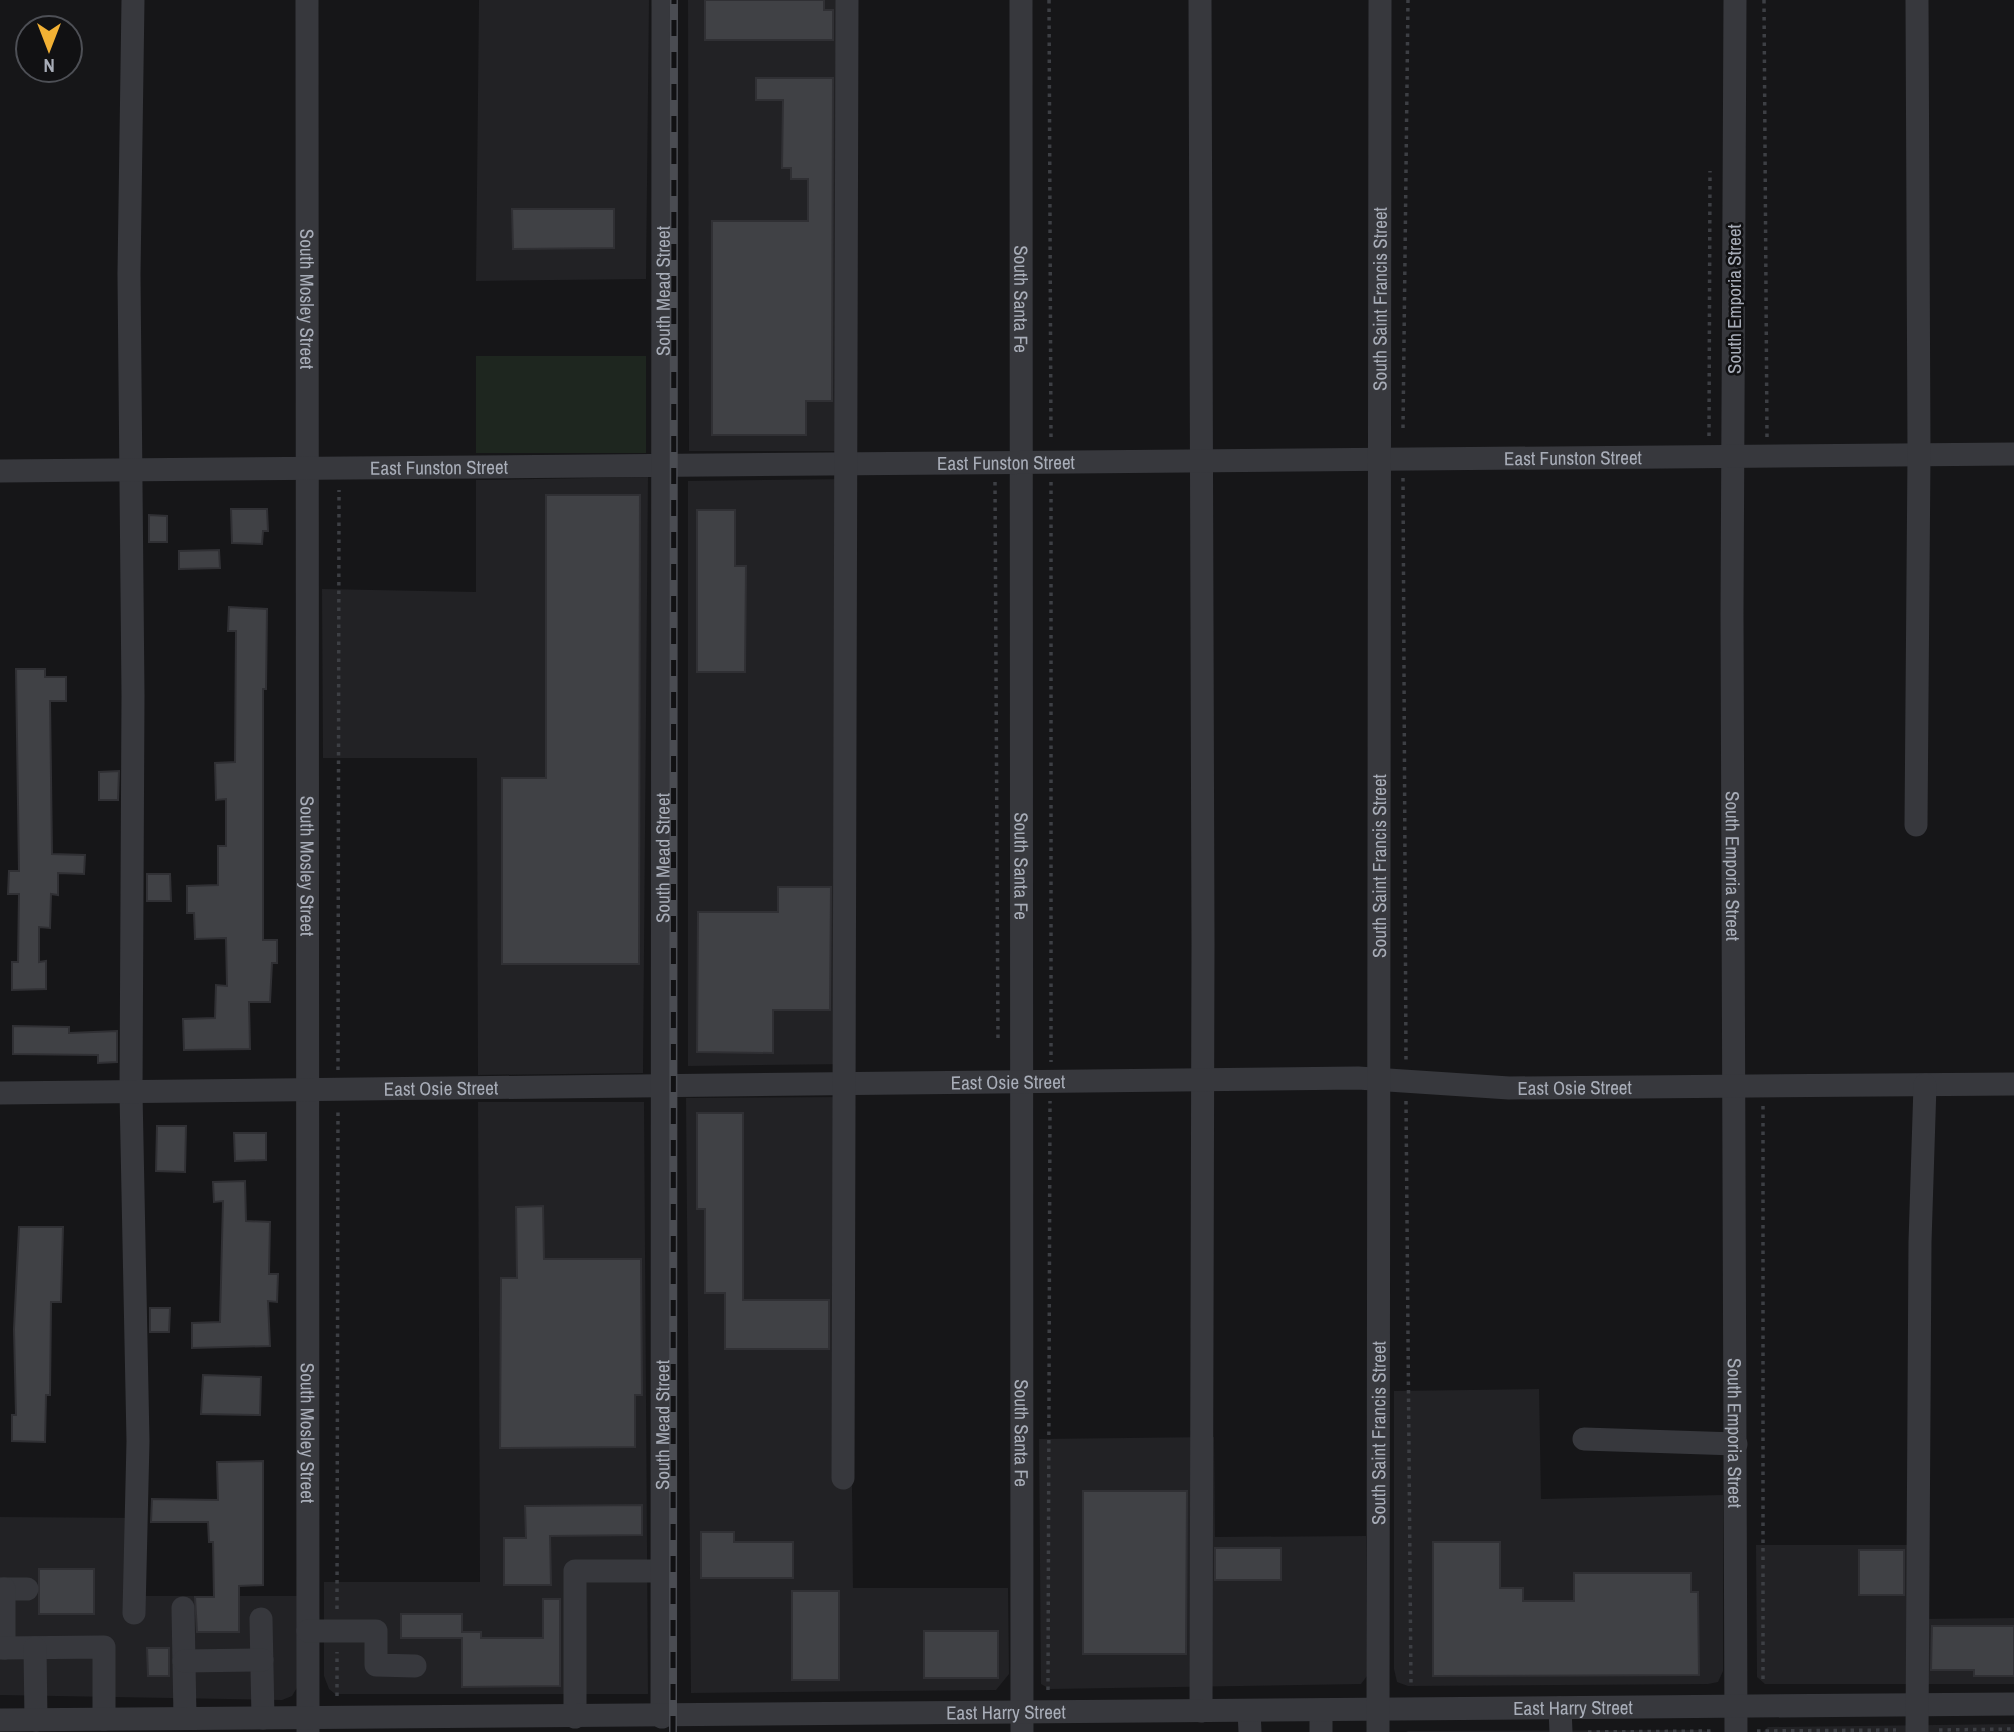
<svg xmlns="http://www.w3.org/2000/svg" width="2014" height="1732" font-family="'Archivo Narrow',sans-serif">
<rect width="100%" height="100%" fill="#161618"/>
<!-- built -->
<path fill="#222225" d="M479 0H649L646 279 476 281Z
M688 0H851L852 451H689Z
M648 477 643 1073 478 1075 477 758H323L322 589 476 592V480Z
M851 479 849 1064 688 1066V481Z
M848 1097 853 1588H1008L1009 1674 996 1690 691 1693 686 1098Z
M478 1102H644L648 1694H335L329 1689 324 1676V1582H480Z
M1539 1389 1541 1499 1723 1495V1671L1718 1682 1708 1684 1408 1686 1397 1682 1394 1669V1391Z
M1214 1437 1215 1537 1366 1536 1367 1676 1361 1684 1050 1689 1041 1684 1039 1439Z
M0 1517 145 1518V1596H299L298 1686 292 1696 282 1700 0 1695Z
M1756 1545H1918V1619L2014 1618V1684H1765L1757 1677Z
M2014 1724V1732H1763L1768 1727Z
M1701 1730 1713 1732H1406L1408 1731Z"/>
<!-- green -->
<path fill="#1e261f" d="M476 356H646V453H476Z"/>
<!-- building -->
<path fill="#404145" stroke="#303034" stroke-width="2" d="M705 0H824V10H833V40H705Z
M756 78H833L832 401H806V435H712V221H808V179H791V168H782L783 100H756Z
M512 209H614V248L513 249Z
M546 495H640L639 964H502V778H546Z
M231 509H267L268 531H263L262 544 232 543Z
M697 510H735V566H746L745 672H697Z
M149 515 167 516V542H149Z
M219 550 220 568 179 569V551Z
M229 607 267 609 266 689H263V940H277V963H272L270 1002H249L250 1049 184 1050 183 1019 215 1018 216 985 227 986 226 938 195 939 194 913H187V886L218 885V846H226V799L216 800 215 763 235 762 236 631H228Z
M16 669H45V677H66V701H50L52 854 85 855 84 874 58 873V895L51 894 50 928 39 927V962L46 961V989L12 990V962H18L19 894H8L9 871H19Z
M119 771 118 800H99V772Z
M147 874H170L171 901H147Z
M778 887H831L830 1010H773V1053L697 1052 698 912H778Z
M13 1026 69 1027V1033L117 1031V1062L98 1063V1055L13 1054Z
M697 1113H743V1300H829V1349H725V1293H705V1209H697Z
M157 1126H186L185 1172 156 1171Z
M234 1133H266V1160L235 1161Z
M245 1181 246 1221 270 1222 269 1274H278L277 1302 268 1301 270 1346 192 1348V1323L220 1322 223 1201 214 1202 213 1182Z
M543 1206 544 1259H641L642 1395H635V1447L500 1448 501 1278H517L516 1207Z
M19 1227H63L61 1302H51L50 1395H46L45 1442 12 1441V1415H16L14 1329Z
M150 1308H170L169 1332H150Z
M203 1375 261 1377 260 1415 201 1414Z
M263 1461V1585L239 1586V1632H197L195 1597H214L213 1542H209L208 1522H151L152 1499 218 1500 217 1462Z
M1083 1491H1187L1186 1654H1083Z
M642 1505V1535L550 1536 551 1585H504V1538H526L525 1506Z
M701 1532H734V1542H793V1578H701Z
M1433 1542H1500V1588H1523V1601H1574V1573H1691V1592H1698L1699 1675 1433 1676Z
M1215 1548H1281V1580H1215Z
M1859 1550H1904V1595H1859Z
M39 1569H94V1614H39Z
M792 1591H839V1680H792Z
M543 1599H560V1686L462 1687V1638H401V1614H462V1632H481V1638H543Z
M1932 1626H2014V1676H1974V1670H1931Z
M924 1631H998V1678H924Z
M147 1648H169V1676H148Z"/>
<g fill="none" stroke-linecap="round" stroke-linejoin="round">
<!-- path -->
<path stroke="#3d3f44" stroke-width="3.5" stroke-dasharray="3.5 5" stroke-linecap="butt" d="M1049 0 1051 442
M1764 0 1767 437
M1403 428 1408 0
M1709 436 1710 171
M1403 478 1406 1062
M995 482 998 1041
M1051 482V1062
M338 1070 339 490
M1406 1101 1411 1687
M1763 1106V1684
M337 1609 338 1109
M1048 1690 1050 1101
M337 1696V1652
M1939 1730 2014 1729
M1757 1731 1896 1730
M1588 1732 1714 1731"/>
<!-- minor -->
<g stroke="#37383d" stroke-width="23">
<path d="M133 0 129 274 133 695 131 1093 138 1441 134 1613"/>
<path id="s1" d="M307 0 308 1732"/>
<path id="s2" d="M1021 0 1022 1732"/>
<path d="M1200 0 1203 944 1201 1711"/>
<path id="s3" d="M1735 0 1732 614 1736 1732"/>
<path id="s4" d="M0 471 2014 454"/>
<path d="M1916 825 1919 454 1917 0"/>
<path id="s5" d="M0 1093 1358 1078 1509 1088 2014 1084"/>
<path d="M1584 1439 1736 1444"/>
<path d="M843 1478 847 0"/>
<path d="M0 1589H27"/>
<path d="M4 1589V1648"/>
<path d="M183 1608 185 1718"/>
<path d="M261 1619 263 1718"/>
<path d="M308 1631H376V1665L415 1666"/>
<path d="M0 1648 104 1647V1719"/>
<path d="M35 1648 36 1720"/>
<path d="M184 1661 262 1660"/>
<path d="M1560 1708 1561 1732"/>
<path d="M1321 1710V1732"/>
<path d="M1249 1711 1250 1732"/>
<path d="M575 1717V1571H662"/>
<path id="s6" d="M662 1717 663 0"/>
<path id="s7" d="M0 1720 2014 1704"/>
<path id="s8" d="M1378 1732 1380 0"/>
<path d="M1917 1732 1920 1242 1925 1085"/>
</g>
<defs>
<path id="rail" d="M673 1732 674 0"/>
</defs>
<!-- rail casing -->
<use href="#rail" stroke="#4a4c52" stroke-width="8"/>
<!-- rail -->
<use href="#rail" stroke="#111113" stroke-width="5" stroke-dasharray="16" stroke-linecap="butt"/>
</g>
<g text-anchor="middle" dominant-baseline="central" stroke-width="5" stroke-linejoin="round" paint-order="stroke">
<!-- street labels -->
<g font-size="19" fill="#a8adb8" stroke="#111113">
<text stroke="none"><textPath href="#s6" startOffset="1426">South Mead Street</textPath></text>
<text stroke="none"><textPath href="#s1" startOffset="299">South Mosley Street</textPath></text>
<text stroke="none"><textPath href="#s2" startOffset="299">South Santa Fe</textPath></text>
<text stroke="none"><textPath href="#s8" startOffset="1433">South Saint Francis Street</textPath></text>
<text transform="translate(1734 299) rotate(-90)">South Emporia Street</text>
<text stroke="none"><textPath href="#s4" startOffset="1573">East Funston Street</textPath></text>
<text stroke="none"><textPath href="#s4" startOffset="1006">East Funston Street</textPath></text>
<text stroke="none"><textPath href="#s4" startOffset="439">East Funston Street</textPath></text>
<text stroke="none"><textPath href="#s6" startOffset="859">South Mead Street</textPath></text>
<text stroke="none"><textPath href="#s1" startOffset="866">South Mosley Street</textPath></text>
<text stroke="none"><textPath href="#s2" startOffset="866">South Santa Fe</textPath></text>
<text stroke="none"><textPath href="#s8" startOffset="866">South Saint Francis Street</textPath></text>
<text stroke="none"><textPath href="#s3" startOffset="866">South Emporia Street</textPath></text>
<text stroke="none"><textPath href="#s5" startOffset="1008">East Osie Street</textPath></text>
<text stroke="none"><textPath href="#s5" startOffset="1575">East Osie Street</textPath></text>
<text stroke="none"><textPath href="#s5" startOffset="441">East Osie Street</textPath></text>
<text stroke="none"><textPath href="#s6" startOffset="292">South Mead Street</textPath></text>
<text stroke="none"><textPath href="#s1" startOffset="1433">South Mosley Street</textPath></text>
<text stroke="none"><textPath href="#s2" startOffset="1433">South Santa Fe</textPath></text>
<text stroke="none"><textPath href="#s8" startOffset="299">South Saint Francis Street</textPath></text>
<text stroke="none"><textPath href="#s3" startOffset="1433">South Emporia Street</textPath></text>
<text stroke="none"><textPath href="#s7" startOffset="1573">East Harry Street</textPath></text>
<text stroke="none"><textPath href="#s7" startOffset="1006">East Harry Street</textPath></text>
</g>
</g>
<!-- north arrow -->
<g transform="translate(49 49) rotate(180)"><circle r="33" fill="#111113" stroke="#4d4f55" stroke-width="2"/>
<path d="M0-5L12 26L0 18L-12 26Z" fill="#f2b134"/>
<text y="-10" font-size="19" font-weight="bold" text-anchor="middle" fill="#a8adb8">N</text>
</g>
</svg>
